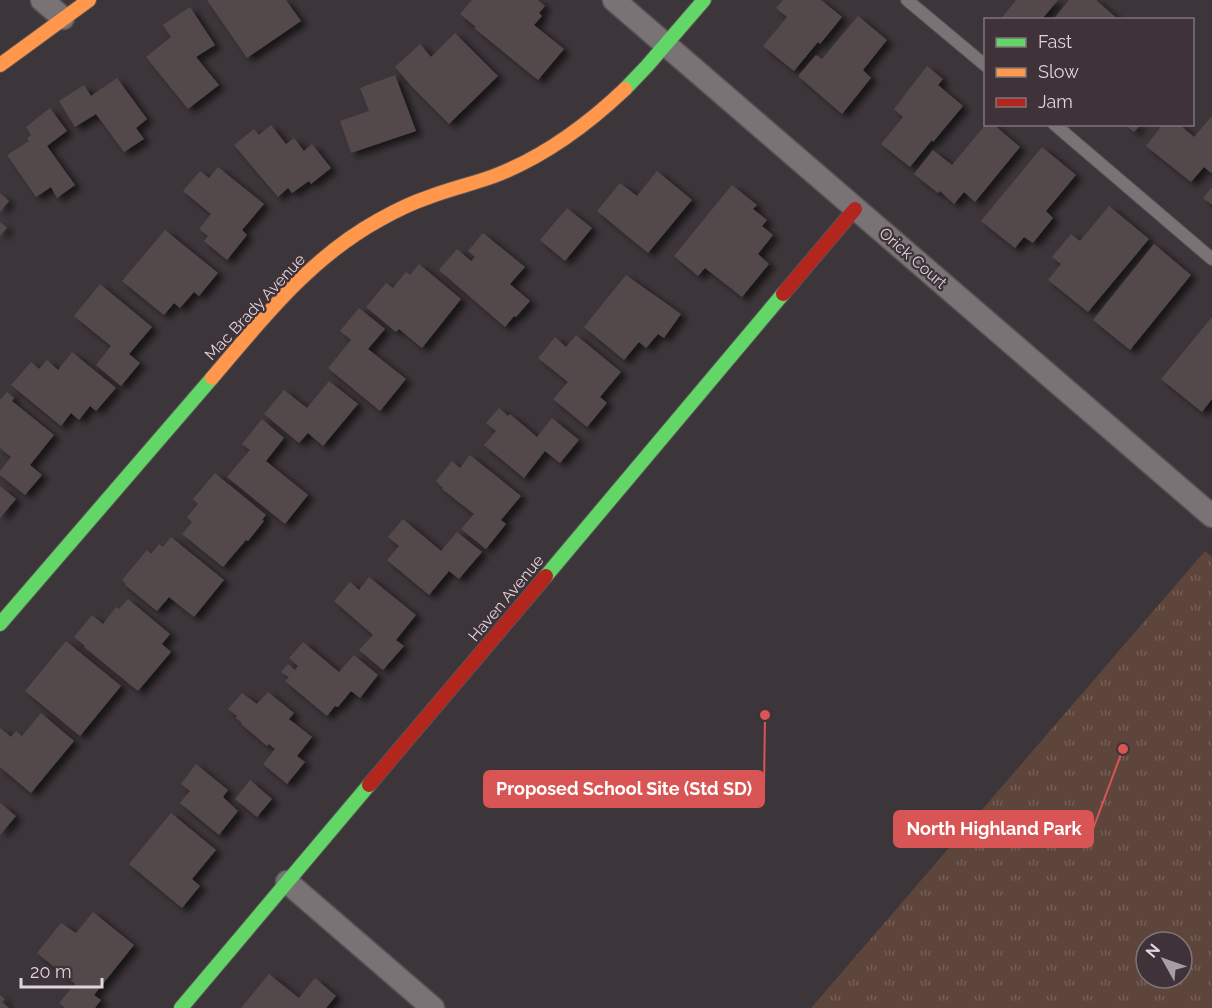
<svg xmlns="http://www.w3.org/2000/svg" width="1212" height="1008" font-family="Raleway,sans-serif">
<defs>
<pattern id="grass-tufts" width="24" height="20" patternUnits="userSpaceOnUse" patternTransform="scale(1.5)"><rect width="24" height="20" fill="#5d453c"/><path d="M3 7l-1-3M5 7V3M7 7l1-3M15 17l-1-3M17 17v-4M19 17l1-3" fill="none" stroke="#745f58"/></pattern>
<filter id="shadow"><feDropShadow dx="6" dy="4" stdDeviation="3" flood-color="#0009"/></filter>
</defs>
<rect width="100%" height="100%" fill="#3c3539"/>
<!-- grass -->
<path fill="url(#grass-tufts)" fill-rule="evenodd" d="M1205 551 1212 557V1008H811ZM1146 942H1182V978H1146Z"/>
<!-- building -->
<path fill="#53494c" filter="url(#shadow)" d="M207 0H286L301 21 247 58Z
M472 0H538L545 6 539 13 542 16 534 25 564 49 538 80 474 28 476 27 460 14Z
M783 0H821L842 17 820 44 818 42 794 71 763 46 787 17 776 8Z
M1016 0H1058L1043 18 1042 17 1040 20H1000Z
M1069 0H1096L1119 20H1053Z
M190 7 215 45 196 57 219 85 188 109 146 57 171 37 163 25Z
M858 16 887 40 863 70 871 78 842 114 798 76 816 55 822 59Z
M455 33 498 76 449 124 414 89 395 67 420 44 431 57Z
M927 66 943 79 938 85 963 106 933 142 932 140 910 167 881 144 903 117 894 109Z
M395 75 416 131 351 153 340 121 369 111 360 88Z
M117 78 147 119 136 128 144 139 124 152 96 114 75 127 59 101 84 85 91 96Z
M50 108 67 131 47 146 75 185 57 198 51 187 36 197 7 155 29 141 27 138 31 135 26 127Z
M1212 116V172L1211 173 1204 167 1191 182 1146 146 1163 124H1179L1194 137Z
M986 124H993L1020 147 975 202 964 192 954 204 940 191 938 193 914 174 933 150 952 165Z
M1125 124H1141L1134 132Z
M271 125 286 144 294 138 304 151 312 144 331 168 311 184 309 181 292 193 288 188 278 197 234 145 254 129 259 135Z
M1042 147 1076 175 1046 211 1053 218 1033 243 1024 237 1015 248 981 221Z
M218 167 264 204 242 230 247 235 227 260 204 241 208 236 199 229 211 214 183 191 200 171 209 178Z
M657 171 692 200 648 253 597 211 620 183 637 196Z
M732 185 757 205 753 209 767 220 762 226 773 235 758 254 769 264 742 297 705 268 698 276 674 256Z
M1212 187V205L1203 198Z
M0 193 9 201 0 212Z
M1109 206 1149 239 1088 312 1048 280 1061 264 1052 257 1071 234 1080 241Z
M567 208 592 228 565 261 540 240Z
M0 222 7 228 0 236Z
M165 230 218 273 199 296 194 292 180 308 174 303 164 315 122 281Z
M483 233 525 267 510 284 530 301 516 317 514 316 505 327 439 270 457 249 471 261 475 257 468 251Z
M1154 244 1191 275 1130 350 1093 320Z
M419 264 461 299 422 348 399 329 396 332 366 307 386 283 393 288 406 272 410 275Z
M626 275 681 314 664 338 658 334 646 348 639 342 624 360 584 327Z
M100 284 152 327 129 354 140 363 121 386 96 365 111 346 74 316Z
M359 308 385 329 368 349 406 379 380 411 328 368 351 340 340 331Z
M1212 317V399L1202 412 1161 379Z
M576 335 621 372 600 397 607 403 587 427 553 399 568 382 538 358 555 337 566 347Z
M72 352 116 388 96 411 90 406 79 420 71 413 61 426 11 385 31 362 39 369 47 360 58 370Z
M329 381 358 404 323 446 308 433 299 443 264 414 284 390 307 408Z
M7 392 14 398 12 401 54 435 30 465 42 475 25 495 0 475V471L11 457 0 448V400Z
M499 408 508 416 510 414 537 437 552 418 579 440 560 463 545 451 524 478 484 445 496 431 486 423Z
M262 419 284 438 266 461 308 495 285 524 227 477 250 450 242 444Z
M470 455 521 496 501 520 506 524 486 549 461 529 474 514 442 489 443 488 436 481 452 461 460 468Z
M215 473 266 515 262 520 264 521 248 541 246 540 223 567 182 534 192 522 187 517 198 504 193 499Z
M0 486 16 499 0 518Z
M403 519 441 551 457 532 482 552 459 579 449 571 429 595 387 560 399 546 388 537Z
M171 537 224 580 194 617 169 597 157 611 125 585 126 584 122 580 147 550 151 554 159 544 163 547Z
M369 577 416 615 396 640 404 646 383 670 359 650 373 635 334 601 350 582 359 590Z
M128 599 170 634 162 644 171 652 138 691 84 647 85 646 74 637 92 615 103 624 116 607 119 609Z
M66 641 121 686 80 736 25 691Z
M303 642 339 672 354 655 378 675 360 698 351 691 338 707 335 706 327 716 285 681 289 677 281 672 288 664 295 670 298 666 289 658Z
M268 692 294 713 289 719 312 737 297 756 305 762 287 784 263 764 275 749 269 744 267 746 241 724 242 723 236 718 237 716 228 709 242 693 257 704Z
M41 713 74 741 31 793 0 767V728L11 737 16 731 22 736Z
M196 764 228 790 223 797 238 811 219 835 180 803 190 791 181 784Z
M250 780 272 799 257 817 235 799Z
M0 803 16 816 0 835Z
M171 813 216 850 192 879 200 886 182 908 129 864Z
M93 912 134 945 94 995 101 1000 95 1008H65L59 1003 75 984 37 953 61 923 76 933Z
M269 974 299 998 315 978 336 996 326 1008H241Z
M0 995 5 999 2 1002 9 1008H0Z"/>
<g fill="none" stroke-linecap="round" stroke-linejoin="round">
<defs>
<path id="lane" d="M907 0 986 66
M1054 124 1212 259"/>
<path id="street" d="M42 0 63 18
M614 0 1212 516
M287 882 433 1008"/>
<path id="fast" d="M625 89 647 66 704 0
M546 576 783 294
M0 624 212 378
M181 1008 369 785"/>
<path id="slow" d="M0 65 89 0
M212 378C262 319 310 258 379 220 395 211 411 203 429 197 450 189 472 184 494 176 544 157 586 126 625 89"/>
<path id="jam" d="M783 294 855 209
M369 785 546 576"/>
</defs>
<!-- lane casing -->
<use href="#lane" stroke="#585255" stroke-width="14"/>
<!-- street casing -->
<use href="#street" stroke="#585255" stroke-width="25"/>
<!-- fast casing -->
<use href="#fast" stroke="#585255" stroke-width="16"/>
<!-- slow casing -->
<use href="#slow" stroke="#585255" stroke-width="16"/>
<!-- jam casing -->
<use href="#jam" stroke="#585255" stroke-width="16"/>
<!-- lane -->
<use href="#lane" stroke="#797376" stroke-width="12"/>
<!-- street -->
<use href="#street" stroke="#797376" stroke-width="22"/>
<!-- fast -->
<use href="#fast" stroke="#63d668" stroke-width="14"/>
<!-- slow -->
<use href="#slow" stroke="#ff974d" stroke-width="14"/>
<!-- jam -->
<use href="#jam" stroke="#b3261e" stroke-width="14"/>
</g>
<g text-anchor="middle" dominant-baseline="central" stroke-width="4.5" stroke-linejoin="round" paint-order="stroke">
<!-- street labels -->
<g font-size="16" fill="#dfd6db" stroke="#3f3239">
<text transform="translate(913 258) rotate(41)">Orick Court</text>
<text transform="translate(255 307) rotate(-47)">Mac Brady Avenue</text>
<text transform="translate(506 598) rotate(-50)">Haven Avenue</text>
</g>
</g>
<!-- callouts -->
<path fill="none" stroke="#d85455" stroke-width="2" d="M765 715L764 789M1123 749L1093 829"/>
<g fill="#d85455" stroke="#3f3239" stroke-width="2">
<circle cx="765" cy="715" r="6"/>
<circle cx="1123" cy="749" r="6"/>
</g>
<g fill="#d85455" stroke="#d85455" stroke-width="2">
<rect x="484" y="771" width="280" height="36" rx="6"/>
<rect x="894" y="811" width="199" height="36" rx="6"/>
</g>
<g font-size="18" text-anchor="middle" font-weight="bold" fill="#fff">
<text x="624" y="795">Proposed School Site (Std SD)</text>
<text x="994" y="835">North Highland Park</text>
</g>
<!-- legend -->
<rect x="984" y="18" width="210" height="108" fill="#3f3239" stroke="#7f747a" stroke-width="1.5"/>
<rect x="996" y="38" width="30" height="9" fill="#63d668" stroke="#7f747a" stroke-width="1.5"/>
<text x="1038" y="48" font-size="18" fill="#dfd6db">Fast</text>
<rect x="996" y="68" width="30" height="9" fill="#ff974d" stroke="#7f747a" stroke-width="1.5"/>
<text x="1038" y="78" font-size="18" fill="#dfd6db">Slow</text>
<rect x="996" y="98" width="30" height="9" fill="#b3261e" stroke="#7f747a" stroke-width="1.5"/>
<text x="1038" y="108" font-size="18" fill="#dfd6db">Jam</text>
<!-- north arrow -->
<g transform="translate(1164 960) rotate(310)"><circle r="28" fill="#3f3239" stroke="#7f747a" stroke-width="1.5"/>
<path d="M0-4.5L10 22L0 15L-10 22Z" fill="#a69ea2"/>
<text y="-9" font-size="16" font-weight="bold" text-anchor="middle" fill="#dfd6db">N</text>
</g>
<!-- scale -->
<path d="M21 978v9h81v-9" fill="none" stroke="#dfd6db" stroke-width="3"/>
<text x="30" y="978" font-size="18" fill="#dfd6db" stroke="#3f3239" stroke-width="4.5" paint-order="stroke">20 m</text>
</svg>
